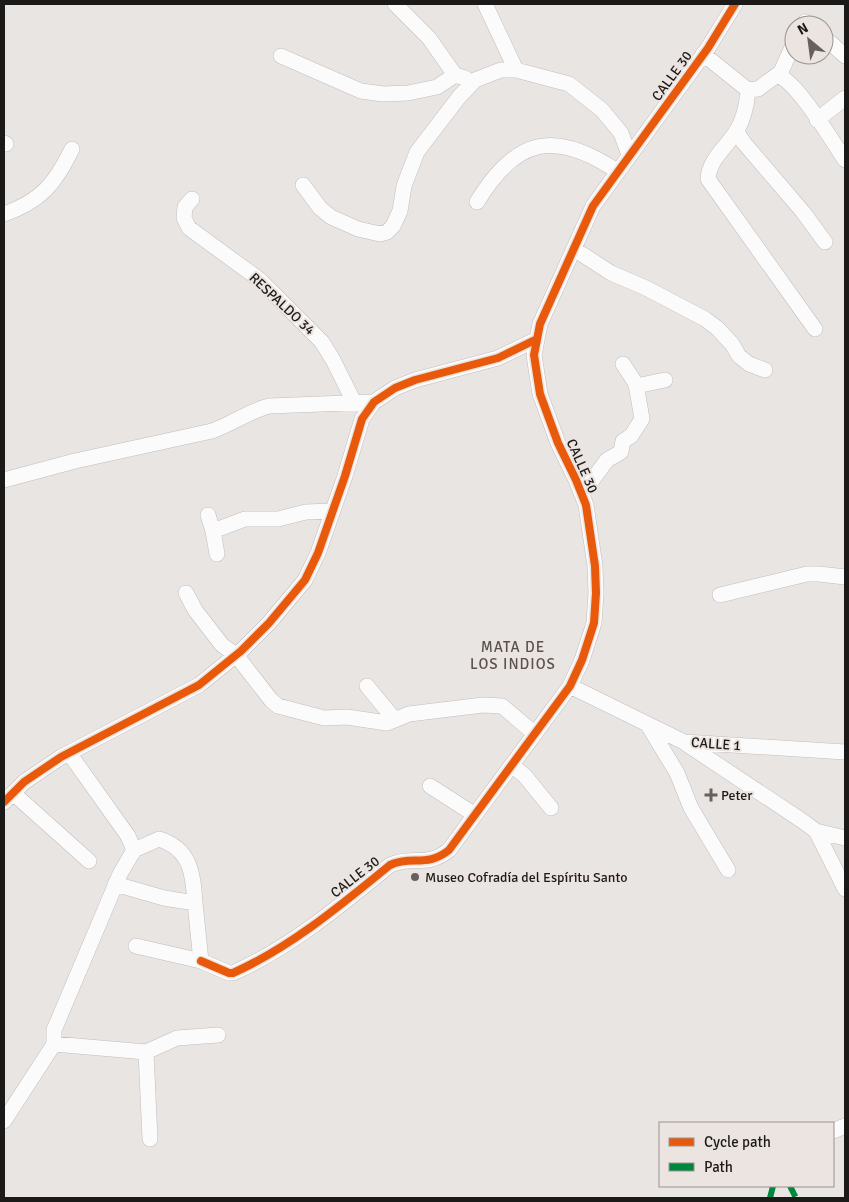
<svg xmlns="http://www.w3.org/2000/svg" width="849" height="1202" font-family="Signika,sans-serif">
<rect width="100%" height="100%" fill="#e9e5e3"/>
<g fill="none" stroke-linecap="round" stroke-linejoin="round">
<defs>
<path id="minor" d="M395 4 429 38 455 75 465 78
M485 4 516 70
M802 25 805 22 810 25
M824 37 845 56
M703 54 748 90 758 89 777 75C797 81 832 141 845 160
M281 56 361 91 383 94 408 93 437 87 455 75
M779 76 794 43
M748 90C747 104 744 119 736 132 726 147 709 160 708 179L815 329
M817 120 845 98
M736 131 744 143 803 212 825 242
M4 143 6 144
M303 185 320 208 331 217 358 229 380 234 387 232 393 226 400 211 404 186 417 152 459 97 475 80 501 70H516L569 84 602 110 621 133 629 155
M192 199 185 207 184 218 189 228 260 280 322 342 333 360 354 402
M477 202C516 138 554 129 617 171
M4 214C41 201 55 184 72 149
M574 249 611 273 646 288 705 319 717 328 732 344 739 356 749 364 765 370
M636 386 665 380
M4 480 75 461 212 431C232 424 249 411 269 406L374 402
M582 494 607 460 621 452 623 441 631 436 642 419 636 384 623 364
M208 515 213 531 245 519H278L306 512 333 511
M213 531 217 554
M186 593 195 610 222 645 236 655 271 700 278 706 324 718 347 717 387 723 409 714 483 705 502 706 535 734
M720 595 807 574H819L845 577
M367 686 395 720
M570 686 684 742 845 752
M648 725 677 773 691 808 728 870
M685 743 801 820 816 831 845 838
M512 765 525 776 551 808
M430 786 475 815
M13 793 89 861
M4 802 24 782 61 757 199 685 241 651 269 623 305 580 318 553 345 476 362 419 374 402 395 388 415 380 498 358 537 339
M816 831 845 889
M115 884 164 898 195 903C193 874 191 849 159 839L134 850
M136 946 201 961 195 903
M201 961 229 973H233C291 947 341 905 390 865 412 855 427 868 449 850L570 686 582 660 594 623 596 593 595 566 586 505 576 480 558 443 540 394 534 355 540 324 593 206 708 48 735 4
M54 1044 146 1052 177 1038 218 1035
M146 1052 150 1139
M4 1121 54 1044V1030L120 874 134 850 128 836 69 753
M833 1131 845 1126"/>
</defs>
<!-- minor casing -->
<use href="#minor" stroke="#c0bdbc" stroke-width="16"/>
<!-- minor -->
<use href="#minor" stroke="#fcfbfb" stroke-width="15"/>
<!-- quiet -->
<path stroke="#00873e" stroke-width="6" stroke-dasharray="12 6" stroke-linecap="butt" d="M790 1186 796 1198
M770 1198 773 1186"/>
<defs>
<path id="cycleway" d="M4 802 24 782 61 757 199 685 241 651 269 623 305 580 318 553 345 476 362 419 374 402 395 388 415 380 498 358 537 339
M201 961 229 973H233C291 947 341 905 390 865 412 855 427 868 449 850L570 686 582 660 594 623 596 593 595 566 586 505 576 480 558 443 540 394 534 355 540 324 593 206 708 48 735 4"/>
</defs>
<!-- cycleway casing -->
<use href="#cycleway" stroke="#ece4e0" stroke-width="11"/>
<!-- cycleway -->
<use href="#cycleway" stroke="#e8590c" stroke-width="8"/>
</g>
<!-- markers -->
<g fill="#64615f" stroke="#ece4e0" stroke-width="2">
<path d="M708.5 787.5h5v5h5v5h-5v5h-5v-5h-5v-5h5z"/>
<circle cx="415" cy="877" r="5"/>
</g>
<g text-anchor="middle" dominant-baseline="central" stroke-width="4" stroke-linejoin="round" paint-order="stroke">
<!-- street labels -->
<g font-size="14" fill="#1c1a18" stroke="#ece4e0">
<text transform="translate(672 76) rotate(-54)">CALLE 30</text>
<text transform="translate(282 304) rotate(43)">RESPALDO 34</text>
<text transform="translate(582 466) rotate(66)">CALLE 30</text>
<text transform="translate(716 744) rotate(4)">CALLE 1</text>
<text transform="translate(355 877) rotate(-38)">CALLE 30</text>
</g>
<!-- poi labels -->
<g font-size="14" fill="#1c1a18" stroke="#ece4e0" text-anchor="start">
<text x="721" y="795">Peter</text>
<text x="425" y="877">Museo Cofradía del Espíritu Santo</text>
</g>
<!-- neighbourhood labels -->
<g font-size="15" letter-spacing="1" fill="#58524f" stroke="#ece4e0">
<text x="513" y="647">MATA DE<tspan x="513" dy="17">LOS INDIOS</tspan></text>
</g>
</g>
<!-- border -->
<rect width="849" height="1202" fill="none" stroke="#1c1a18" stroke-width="10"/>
<!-- legend -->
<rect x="659" y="1122" width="175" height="65" fill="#ece4e0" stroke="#999390"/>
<rect x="669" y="1138" width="25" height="8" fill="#e8590c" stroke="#999390"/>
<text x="704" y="1147" font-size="15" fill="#1c1a18">Cycle path</text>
<rect x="669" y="1163" width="25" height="8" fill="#00873e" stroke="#999390"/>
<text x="704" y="1172" font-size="15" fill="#1c1a18">Path</text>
<!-- north arrow -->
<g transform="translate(809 40) rotate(331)"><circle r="24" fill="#ece4e0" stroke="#999390"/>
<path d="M0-4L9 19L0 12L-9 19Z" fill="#64615f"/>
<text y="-8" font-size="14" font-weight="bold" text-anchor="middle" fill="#1c1a18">N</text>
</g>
</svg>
